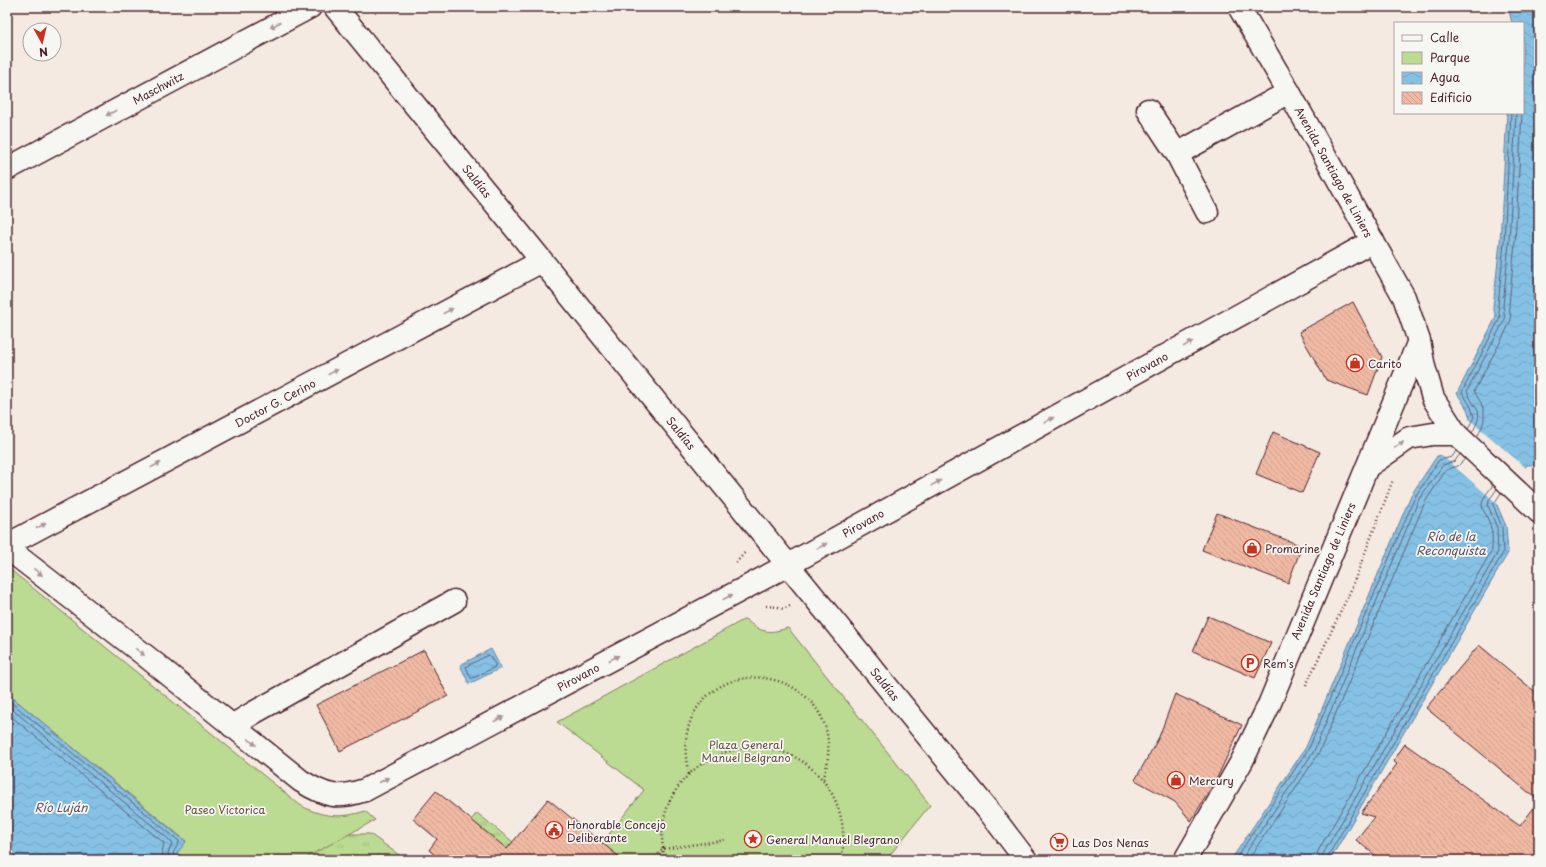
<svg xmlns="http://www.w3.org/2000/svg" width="1546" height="867" font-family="'Playpen Sans',sans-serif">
<defs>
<pattern id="grass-tufts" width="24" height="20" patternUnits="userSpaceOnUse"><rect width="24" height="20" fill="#bbda92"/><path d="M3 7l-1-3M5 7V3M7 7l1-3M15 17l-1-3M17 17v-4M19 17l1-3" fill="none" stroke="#a2bb7e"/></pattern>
<pattern id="water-waves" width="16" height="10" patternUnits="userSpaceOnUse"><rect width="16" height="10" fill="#85c1e4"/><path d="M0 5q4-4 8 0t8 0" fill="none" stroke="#74a5c4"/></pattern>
<pattern id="building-back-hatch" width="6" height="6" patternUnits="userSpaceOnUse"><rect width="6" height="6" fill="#f0b9a3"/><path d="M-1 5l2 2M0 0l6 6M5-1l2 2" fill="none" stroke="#cf9f8c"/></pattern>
</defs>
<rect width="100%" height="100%" fill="#f5eae2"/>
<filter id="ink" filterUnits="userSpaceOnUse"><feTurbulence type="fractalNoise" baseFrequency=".025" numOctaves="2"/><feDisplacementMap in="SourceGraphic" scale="8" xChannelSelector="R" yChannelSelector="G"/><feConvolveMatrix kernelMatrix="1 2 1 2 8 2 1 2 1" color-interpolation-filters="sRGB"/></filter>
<g filter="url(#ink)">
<!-- grass -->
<path fill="url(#grass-tufts)" stroke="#827c5e" d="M477 813 513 842 507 849 471 820Z
M350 834H370L406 860H273L338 836Z"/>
<!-- park -->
<path fill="#bbda92" stroke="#827c5e" d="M7 567 300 805C321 817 341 819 365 811L375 820 309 856 306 860H185L177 853 186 841 7 693Z
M745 619C761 633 768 634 788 628L930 805 886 860H605L602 843 644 790 557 722Z"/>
<!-- water -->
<path fill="url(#water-waves)" stroke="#6d809a" d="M1508 7H1539V461L1536 465H1527L1497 505 1506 526 1508 553 1330 860H1231L1306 747 1411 495 1437 456 1450 454 1470 418 1467 409 1457 393 1496 317 1493 307 1500 242 1507 113H1523V23H1512Z
M491 649 501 668 469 684 460 665Z
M7 693 186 842 177 853 185 860H7Z"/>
<!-- pier -->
<path fill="#f5eae2" d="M1469 419 1527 469 1499 505 1440 454 1449 452 1465 424Z"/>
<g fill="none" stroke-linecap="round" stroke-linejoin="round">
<!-- shore -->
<path stroke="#626075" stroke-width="1" d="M1468 429 1474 417 1471 407 1462 392 1500 318 1498 306 1504 242 1511 113
M1472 433C1486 408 1475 412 1467 391L1505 319 1503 306 1509 242 1516 113
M1477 437C1484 424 1487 417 1481 403 1479 399 1476 395 1474 391L1503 337 1511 320 1509 305 1515 243 1522 113
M489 655 495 664V667L473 678H471L466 667Z
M7 699 179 841V843L173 853 174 856 178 860
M7 705 172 842V844L168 853 171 860
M7 713 164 843 162 852 163 860
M1235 860 1309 748 1415 497 1439 460 1452 457 1456 451
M1241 860 1314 751 1419 499 1443 465 1455 461 1460 454
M1248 860 1319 753 1425 502 1446 470 1458 466 1465 459
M1316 860 1318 851 1492 550C1492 543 1493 534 1491 528 1484 504 1474 510 1493 485
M1322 860 1323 854 1498 552 1497 528 1488 505 1489 500 1497 489
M1327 860 1328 856 1503 553 1502 527 1493 505 1501 493"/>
</g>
<!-- building -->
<path fill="url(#building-back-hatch)" stroke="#4a1f2b" d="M1353 302 1382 357 1368 395 1326 380 1299 332Z
M1273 432 1320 452 1302 493 1256 474Z
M1217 513 1302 546 1288 583 1202 550Z
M1208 616 1271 643 1255 678 1193 651Z
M1479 645 1539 695V860H1381L1356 840 1374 817 1361 813 1397 764 1393 761 1405 744 1520 826 1539 801 1426 708Z
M424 650 448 696 340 751 316 705Z
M1175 694 1242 725 1216 780 1191 821 1175 802 1135 780 1159 737Z
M436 791 507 849 548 799 623 860H441L429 850 437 839 413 819Z"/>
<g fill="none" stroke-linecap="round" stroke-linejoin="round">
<defs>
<path id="minor" d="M335 7 542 261 788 565
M1148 110 1177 154 1207 212
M1177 154 1289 92
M7 169 310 7
M7 545 542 261
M232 726 255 712 454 601"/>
<path id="tertiary" d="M1419 341 1424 367 1433 398 1456 434 1539 512
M1367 467 1409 438 1433 434H1456
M7 548 142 653 301 781C327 797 337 799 365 790L788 565 1373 241
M788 565 991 814 1026 860
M1185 860 1242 761 1269 705 1419 341"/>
<path id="secondary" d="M1239 7 1289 92 1404 297 1419 341"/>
</defs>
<!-- minor casing -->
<use href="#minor" stroke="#4a1f2b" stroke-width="25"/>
<!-- tertiary casing -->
<use href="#tertiary" stroke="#4a1f2b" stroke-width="25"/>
<!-- secondary casing -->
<use href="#secondary" stroke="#4a1f2b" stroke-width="25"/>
<!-- path -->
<path stroke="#4a1f2b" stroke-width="2.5" stroke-dasharray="1 3" stroke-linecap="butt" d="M736 563 746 551
M766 606 778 607 783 609 790 606
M1306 685 1350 592 1393 480
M689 774C684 755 684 735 692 717 716 667 784 665 816 708 831 729 831 756 823 780
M776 858 778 860
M653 860 663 849 726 840
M665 860C641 759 778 703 831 792 843 813 846 837 841 860"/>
<!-- minor -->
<use href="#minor" stroke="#f6f6f2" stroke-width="22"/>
<!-- tertiary -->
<use href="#tertiary" stroke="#f6f6f2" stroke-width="22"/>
<!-- secondary -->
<use href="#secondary" stroke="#f6f6f2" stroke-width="22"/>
</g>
<!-- one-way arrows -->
<defs><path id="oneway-solid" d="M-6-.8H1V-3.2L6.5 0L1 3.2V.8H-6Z"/></defs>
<g fill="#a99598">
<use href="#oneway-solid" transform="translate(275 25) rotate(152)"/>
<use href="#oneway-solid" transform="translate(111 113) rotate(152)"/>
<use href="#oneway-solid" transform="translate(448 311) rotate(-28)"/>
<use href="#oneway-solid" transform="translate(1188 344) rotate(-29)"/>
<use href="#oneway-solid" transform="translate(333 372) rotate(-28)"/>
<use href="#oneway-solid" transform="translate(1049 420) rotate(-29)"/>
<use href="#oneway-solid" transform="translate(1399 445) rotate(-34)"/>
<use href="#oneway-solid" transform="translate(156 465) rotate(-28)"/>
<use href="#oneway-solid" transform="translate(936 483) rotate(-29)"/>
<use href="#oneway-solid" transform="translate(41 526) rotate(-28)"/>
<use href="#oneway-solid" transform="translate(822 546) rotate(-29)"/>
<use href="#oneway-solid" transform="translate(38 572) rotate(38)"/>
<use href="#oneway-solid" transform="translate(728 597) rotate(-28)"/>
<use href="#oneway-solid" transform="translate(140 652) rotate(38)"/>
<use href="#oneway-solid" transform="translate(614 658) rotate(-28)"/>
<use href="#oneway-solid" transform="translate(499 719) rotate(-28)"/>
<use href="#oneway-solid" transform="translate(252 742) rotate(39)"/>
<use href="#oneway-solid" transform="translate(384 780) rotate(-28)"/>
</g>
</g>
<!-- icons -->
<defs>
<symbol id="shop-ring" viewBox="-11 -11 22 22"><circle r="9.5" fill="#f6f6f2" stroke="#c8321e" stroke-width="1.5"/><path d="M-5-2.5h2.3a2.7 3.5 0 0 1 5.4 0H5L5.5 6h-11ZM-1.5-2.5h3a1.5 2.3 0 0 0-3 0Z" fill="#c8321e"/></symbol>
<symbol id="parking-ring" viewBox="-11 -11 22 22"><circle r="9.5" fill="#f6f6f2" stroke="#c8321e" stroke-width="1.5"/><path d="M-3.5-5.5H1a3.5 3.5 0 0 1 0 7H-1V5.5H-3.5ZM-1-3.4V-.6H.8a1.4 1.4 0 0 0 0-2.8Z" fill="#c8321e"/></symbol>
<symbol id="civic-ring" viewBox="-11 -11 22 22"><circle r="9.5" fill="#f6f6f2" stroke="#c8321e" stroke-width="1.5"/><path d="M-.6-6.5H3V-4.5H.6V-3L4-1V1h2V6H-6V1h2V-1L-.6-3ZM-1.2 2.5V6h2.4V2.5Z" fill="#c8321e"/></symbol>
<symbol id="sight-ring" viewBox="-11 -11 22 22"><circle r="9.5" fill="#f6f6f2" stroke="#c8321e" stroke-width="1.5"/><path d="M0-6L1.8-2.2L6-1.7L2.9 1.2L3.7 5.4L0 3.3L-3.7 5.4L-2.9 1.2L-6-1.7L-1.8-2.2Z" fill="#c8321e"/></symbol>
<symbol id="supermarket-ring" viewBox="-11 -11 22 22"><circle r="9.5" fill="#f6f6f2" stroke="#c8321e" stroke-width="1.5"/><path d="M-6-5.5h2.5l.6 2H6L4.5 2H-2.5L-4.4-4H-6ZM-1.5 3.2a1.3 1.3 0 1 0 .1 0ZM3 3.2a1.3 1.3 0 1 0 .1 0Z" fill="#c8321e"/></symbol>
</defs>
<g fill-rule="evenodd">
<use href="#shop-ring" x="1345" y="353" width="20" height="20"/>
<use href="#shop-ring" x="1242" y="538" width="20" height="20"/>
<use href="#parking-ring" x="1240" y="653" width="20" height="20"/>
<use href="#shop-ring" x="1166" y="770" width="20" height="20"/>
<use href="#civic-ring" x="544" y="820" width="20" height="20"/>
<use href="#sight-ring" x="743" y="829" width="20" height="20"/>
<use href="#supermarket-ring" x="1049" y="832" width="20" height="20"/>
</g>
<g text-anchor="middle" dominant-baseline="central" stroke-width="3.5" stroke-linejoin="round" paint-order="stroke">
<!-- street labels -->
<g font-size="11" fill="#4a1f2b" stroke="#f6f6f2">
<text transform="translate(158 88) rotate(-28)">Maschwitz</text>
<text transform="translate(1334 172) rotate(61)">Avenida Santiago de Liniers</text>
<text transform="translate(477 181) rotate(51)">Saldías</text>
<text transform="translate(1147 366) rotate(-29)">Pirovano</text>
<text transform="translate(275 403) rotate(-28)">Doctor G. Cerino</text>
<text transform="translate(681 433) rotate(51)">Saldías</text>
<text transform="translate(863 523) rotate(-29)">Pirovano</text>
<text transform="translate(1323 571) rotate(-67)">Avenida Santiago de Liniers</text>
<text transform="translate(578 677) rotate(-28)">Pirovano</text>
<text transform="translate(885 684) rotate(51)">Saldías</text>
</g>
<!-- poi labels -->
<g font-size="11" fill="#4a1f2b" stroke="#f6f6f2" text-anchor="start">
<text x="1368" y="363">Carito</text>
<text x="1265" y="548">Promarine</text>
<text x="1263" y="663">Rem's</text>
<text x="1189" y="780">Mercury</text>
<text x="567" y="824">Honorable Concejo<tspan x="567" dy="13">Deliberante</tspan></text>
<text x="766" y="839">General Manuel Blegrano</text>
<text x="1072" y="842">Las Dos Nenas</text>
</g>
<!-- park labels -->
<g font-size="11" fill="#664e45" stroke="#f6f6f2">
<text x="746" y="744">Plaza General<tspan x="746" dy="13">Manuel Belgrano</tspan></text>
<text x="225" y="809">Paseo Victorica</text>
</g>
<!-- water labels -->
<g font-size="12" font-style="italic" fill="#5c5062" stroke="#f6f6f2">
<text x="1451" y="536">Río de la<tspan x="1451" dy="14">Reconquista</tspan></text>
<text x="61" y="807">Río Luján</text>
</g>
</g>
<!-- margin -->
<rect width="1546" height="867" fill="none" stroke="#f6f6f2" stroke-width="24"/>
<rect x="12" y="12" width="1522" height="843" fill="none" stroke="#4a1f2b" stroke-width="1.5" filter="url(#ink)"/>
<!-- legend -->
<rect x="1394" y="22" width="130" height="92" fill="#f6f6f2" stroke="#b1a0a2"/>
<rect x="1402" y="35" width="20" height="6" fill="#f6f6f2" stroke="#b1a0a2"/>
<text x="1430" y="42" font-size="12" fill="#4a1f2b">Calle</text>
<rect x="1402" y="52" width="20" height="12" fill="#bbda92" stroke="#b1a0a2"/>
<text x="1430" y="62" font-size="12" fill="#4a1f2b">Parque</text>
<rect x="1402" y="72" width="20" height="12" fill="url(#water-waves)" stroke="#b1a0a2"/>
<text x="1430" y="82" font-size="12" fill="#4a1f2b">Agua</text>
<rect x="1402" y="92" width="20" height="12" fill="url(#building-back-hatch)" stroke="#b1a0a2"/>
<text x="1430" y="102" font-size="12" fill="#4a1f2b">Edificio</text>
<!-- north arrow -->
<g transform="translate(42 42) rotate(172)"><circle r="19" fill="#f6f6f2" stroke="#b1a0a2"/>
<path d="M0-3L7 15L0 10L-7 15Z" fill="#c8321e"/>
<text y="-6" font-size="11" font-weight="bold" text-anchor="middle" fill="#4a1f2b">N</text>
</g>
</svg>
